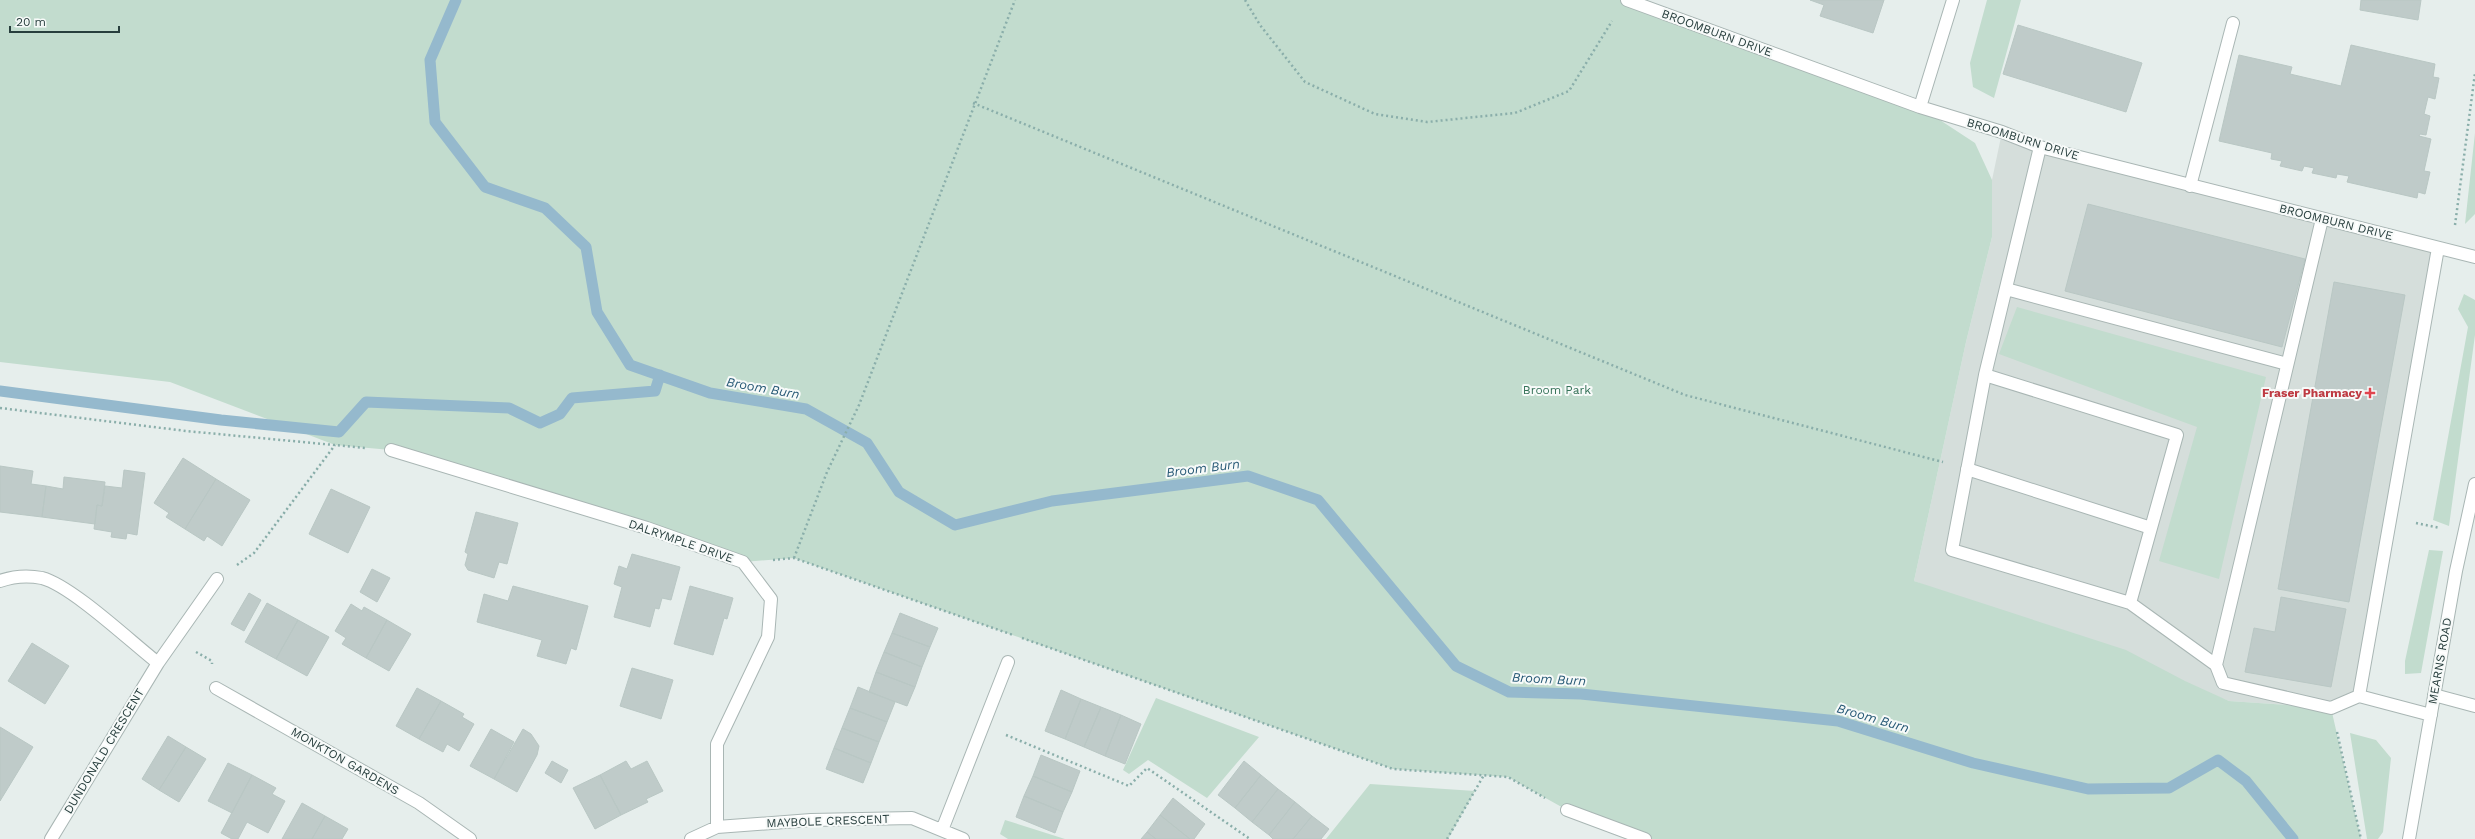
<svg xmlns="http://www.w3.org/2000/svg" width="2475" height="839" font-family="'Work Sans',sans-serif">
<rect width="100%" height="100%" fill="#e6eeec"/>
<!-- built -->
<path fill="#d5dedb" d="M2002 132 2438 248 2359 696 2331 708 2229 701 1914 581 1966 342 1992 237V180Z"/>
<!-- green -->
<path fill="#c2dcce" d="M0 0H1637L1920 107 1975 143 1992 180V237L1966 342 1914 581 2126 650 2185 681 2229 701 2331 708 2361 839H1645L1567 810 1508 777 1393 769 794 558 743 562 391 450 335 445 170 382 0 362Z
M1987 0H2021L1994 98 1973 87 1970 63Z
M2475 133V214L2465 224Z
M2464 294 2475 300V335L2449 526 2433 520 2468 327 2458 309Z
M2017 307 2266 377 2219 579 2159 561 2197 427 1999 354Z
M2429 550 2443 551 2421 673 2405 674V661Z
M1156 698 1259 737 1207 798 1148 760 1129 774 1123 770Z
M2350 733 2376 740 2391 758 2383 832 2378 839H2367Z
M1370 784 1475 791 1448 839H1326Z
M1005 820 1065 839H1008L1000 834Z"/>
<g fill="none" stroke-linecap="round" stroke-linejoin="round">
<!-- stream -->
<path stroke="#95b9cd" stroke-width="11" d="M456 0 430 60 435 122 485 187 545 208 586 247 597 312 630 365 710 393 806 409 867 443 899 492 955 525 1052 501 1248 476 1318 500 1456 666 1509 692 1581 694 1838 721 1973 763 2088 789 2169 788 2218 760 2246 781 2293 839
M0 391 221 420 339 432 366 402 509 408 540 423 560 414 572 398 655 391 660 375"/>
</g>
<!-- building -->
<path fill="#bfcbc9" stroke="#b9c7c4" d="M1810 0H1884L1873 33 1820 16 1824 5Z
M2361 0H2421L2418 20 2360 10Z
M2018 25 2142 63 2126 112 2003 74Z
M2351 45 2435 64 2433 77 2439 78 2435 99 2428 97 2424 114 2430 116 2426 135 2420 134 2419 136 2431 139 2424 171 2430 172 2425 194 2418 192 2417 198 2347 182 2349 176 2337 174 2336 178 2312 173 2314 168 2304 166 2302 171 2280 166 2282 161 2271 159 2272 153 2219 141 2239 55 2292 67 2290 74 2341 86Z
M2088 204 2305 259 2282 347 2065 291Z
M2334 282 2405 295 2349 602 2278 589Z
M183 458 216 479 185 529 166 517 169 513 154 503Z
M0 466 33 471 31 484 46 486 42 517 0 512Z
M124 470 145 473 137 535 127 533 126 539 111 537 112 532 94 529 97 505 102 506 105 486 122 488Z
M64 477 105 482 102 506 97 505 95 524 42 517 46 486 63 489Z
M216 479 250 500 222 546 207 536 204 541 185 529Z
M331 489 370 507 348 553 309 534Z
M476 512 518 523 507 564 499 562 494 578 468 570 465 565 468 554 465 552Z
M632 554 680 567 671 600 662 598 659 609 655 608 650 627 614 617 622 587 614 584 619 566 627 569Z
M372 569 390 578 377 602 360 592Z
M513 586 588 606 576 650 571 648 566 664 537 656 542 640 477 622 484 594 508 601Z
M690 586 733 598 727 619 724 618 713 655 674 644Z
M249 593 261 600 244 631 231 624Z
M2281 597 2346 609 2331 687 2245 672 2254 628 2275 632Z
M267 603 298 620 276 659 245 642Z
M351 604 362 611 364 607 387 620 366 658 342 644 346 638 335 631Z
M900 613 938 628 930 647 892 633Z
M298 620 329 637 307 676 276 659Z
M387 620 411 634 389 671 366 658Z
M892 633 930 647 922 667 884 652Z
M32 643 69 666 45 704 8 681Z
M884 652 922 667 915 687 876 672Z
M632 668 673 680 661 719 620 706Z
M876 672 915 687 907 706 869 692Z
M858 687 895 702 887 722 850 708Z
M417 688 441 701 419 739 396 726Z
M1061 690 1081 699 1065 739 1045 731Z
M1081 699 1101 707 1084 747 1065 739Z
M441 701 464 714 462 717 474 724 459 751 447 744 443 752 419 739Z
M1101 707 1121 715 1105 756 1084 747Z
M850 708 887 722 879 742 842 728Z
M1121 715 1141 724 1125 764 1105 756Z
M0 727 33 747 0 801Z
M842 728 879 742 871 763 834 748Z
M491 729 514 742 494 779 470 766Z
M523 729 531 734 539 746 537 755 517 792 494 779Z
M168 736 186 747 159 790 142 779Z
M186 747 206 759 179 802 159 790Z
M834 748 871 763 863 783 826 769Z
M1041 755 1080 771 1072 792 1033 776Z
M552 761 568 770 561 783 545 773Z
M626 761 631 769 647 761 663 791 646 799 648 802 621 815 600 775Z
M1244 761 1261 775 1235 808 1218 795Z
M228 763 252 775 232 813 208 801Z
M252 775 276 788 272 794 285 801 268 833 247 822 238 839H232L221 833Z
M600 775 621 815 595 829 573 788Z
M1261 775 1278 789 1252 822 1235 808Z
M1033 776 1072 792 1063 812 1024 796Z
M1278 789 1295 802 1269 835 1252 822Z
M1024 796 1063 812 1055 833 1016 817Z
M1173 798 1205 824 1194 839H1190L1160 815Z
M1295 802 1312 816 1293 839H1273L1269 835Z
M302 803 325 816 312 839H282Z
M1160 815 1190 839H1156L1147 832Z
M325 816 348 829 342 839H312Z
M1312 816 1329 829 1321 839H1293Z
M1147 832 1156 839H1141Z"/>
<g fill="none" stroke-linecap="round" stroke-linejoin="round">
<defs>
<path id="minor" d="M1627 0 1920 107 2002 132 2040 147 2475 257
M1920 107 1953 0
M2190 186 2233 23
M2006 289 2287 364
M1985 375 2177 435 2130 603 1952 550 1985 375 2040 147
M391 450 647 528 743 562 771 599 768 637 717 744V827
M1967 469 2151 528
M0 581C14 576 27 575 42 578 72 586 131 642 158 663
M2130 603 2216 665 2223 683 2331 708 2359 696
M2216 665 2322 219
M216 688 419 803 470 839
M2434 695 2475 706
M2431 715 2359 696 2438 248
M1567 810 1645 839
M942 830 1008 662
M51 839 158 663 217 579
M691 839 717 827 811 820 912 818 963 839
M2409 839 2456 571 2475 484"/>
</defs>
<!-- minor casing -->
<use href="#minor" stroke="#a9b6b4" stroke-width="14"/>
<!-- path -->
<path stroke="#8aaeaa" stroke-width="2.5" stroke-dasharray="2 3" stroke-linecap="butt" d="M1245 0 1260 25 1305 82 1375 114 1427 122 1515 113 1569 91 1612 21
M973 103 1685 395 1943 462
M2455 225 2475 73
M0 408 186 431 366 448
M2416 523 2440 528
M794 558 827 472 859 405 1015 0
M773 560 794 558 1013 635
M237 565 254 553 335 445
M1022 638 1393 769 1508 777 1545 798
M196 652 212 661V664
M2337 732 2361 839
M1006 735 1129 786 1147 768 1250 839
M1447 839 1484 775"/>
<!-- minor -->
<use href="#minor" stroke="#fff" stroke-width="12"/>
</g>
<!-- markers -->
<path fill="#e0444e" stroke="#f7faf9" stroke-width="1.5" d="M2368 387h4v4h4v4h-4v4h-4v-4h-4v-4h4z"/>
<g text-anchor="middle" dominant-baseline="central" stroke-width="4" stroke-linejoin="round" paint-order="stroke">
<!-- street labels -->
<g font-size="12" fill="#273e3d" stroke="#f7faf9">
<text transform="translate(1717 33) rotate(20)">BROOMBURN DRIVE</text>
<text transform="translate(2023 139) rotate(17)">BROOMBURN DRIVE</text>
<text transform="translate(2336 222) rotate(14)">BROOMBURN DRIVE</text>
<text transform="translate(681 541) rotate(19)">DALRYMPLE DRIVE</text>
<text transform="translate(2440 661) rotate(-80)">MEARNS ROAD</text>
<text transform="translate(104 751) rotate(-59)">DUNDONALD CRESCENT</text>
<text transform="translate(345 761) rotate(30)">MONKTON GARDENS</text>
<text transform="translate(828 821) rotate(-2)">MAYBOLE CRESCENT</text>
</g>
<!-- park labels -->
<g font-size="12" fill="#357258" stroke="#f7faf9">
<text x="1557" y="390">Broom Park</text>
</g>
<!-- health labels -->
<g font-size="12" font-weight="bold" fill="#be3a42" stroke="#f7faf9" text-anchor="end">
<text x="2362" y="393">Fraser Pharmacy</text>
</g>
<!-- water labels -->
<g font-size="13" font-style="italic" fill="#265875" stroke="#f7faf9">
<text transform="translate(763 388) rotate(10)">Broom Burn</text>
<text transform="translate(1203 468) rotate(-7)">Broom Burn</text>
<text transform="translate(1549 679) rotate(3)">Broom Burn</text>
<text transform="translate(1873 718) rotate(16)">Broom Burn</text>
</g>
</g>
<!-- scale -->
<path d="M10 26v6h109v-6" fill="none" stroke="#273e3d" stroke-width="2"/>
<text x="16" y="26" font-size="12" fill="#273e3d" stroke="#f7faf9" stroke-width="3" paint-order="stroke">20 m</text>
</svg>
